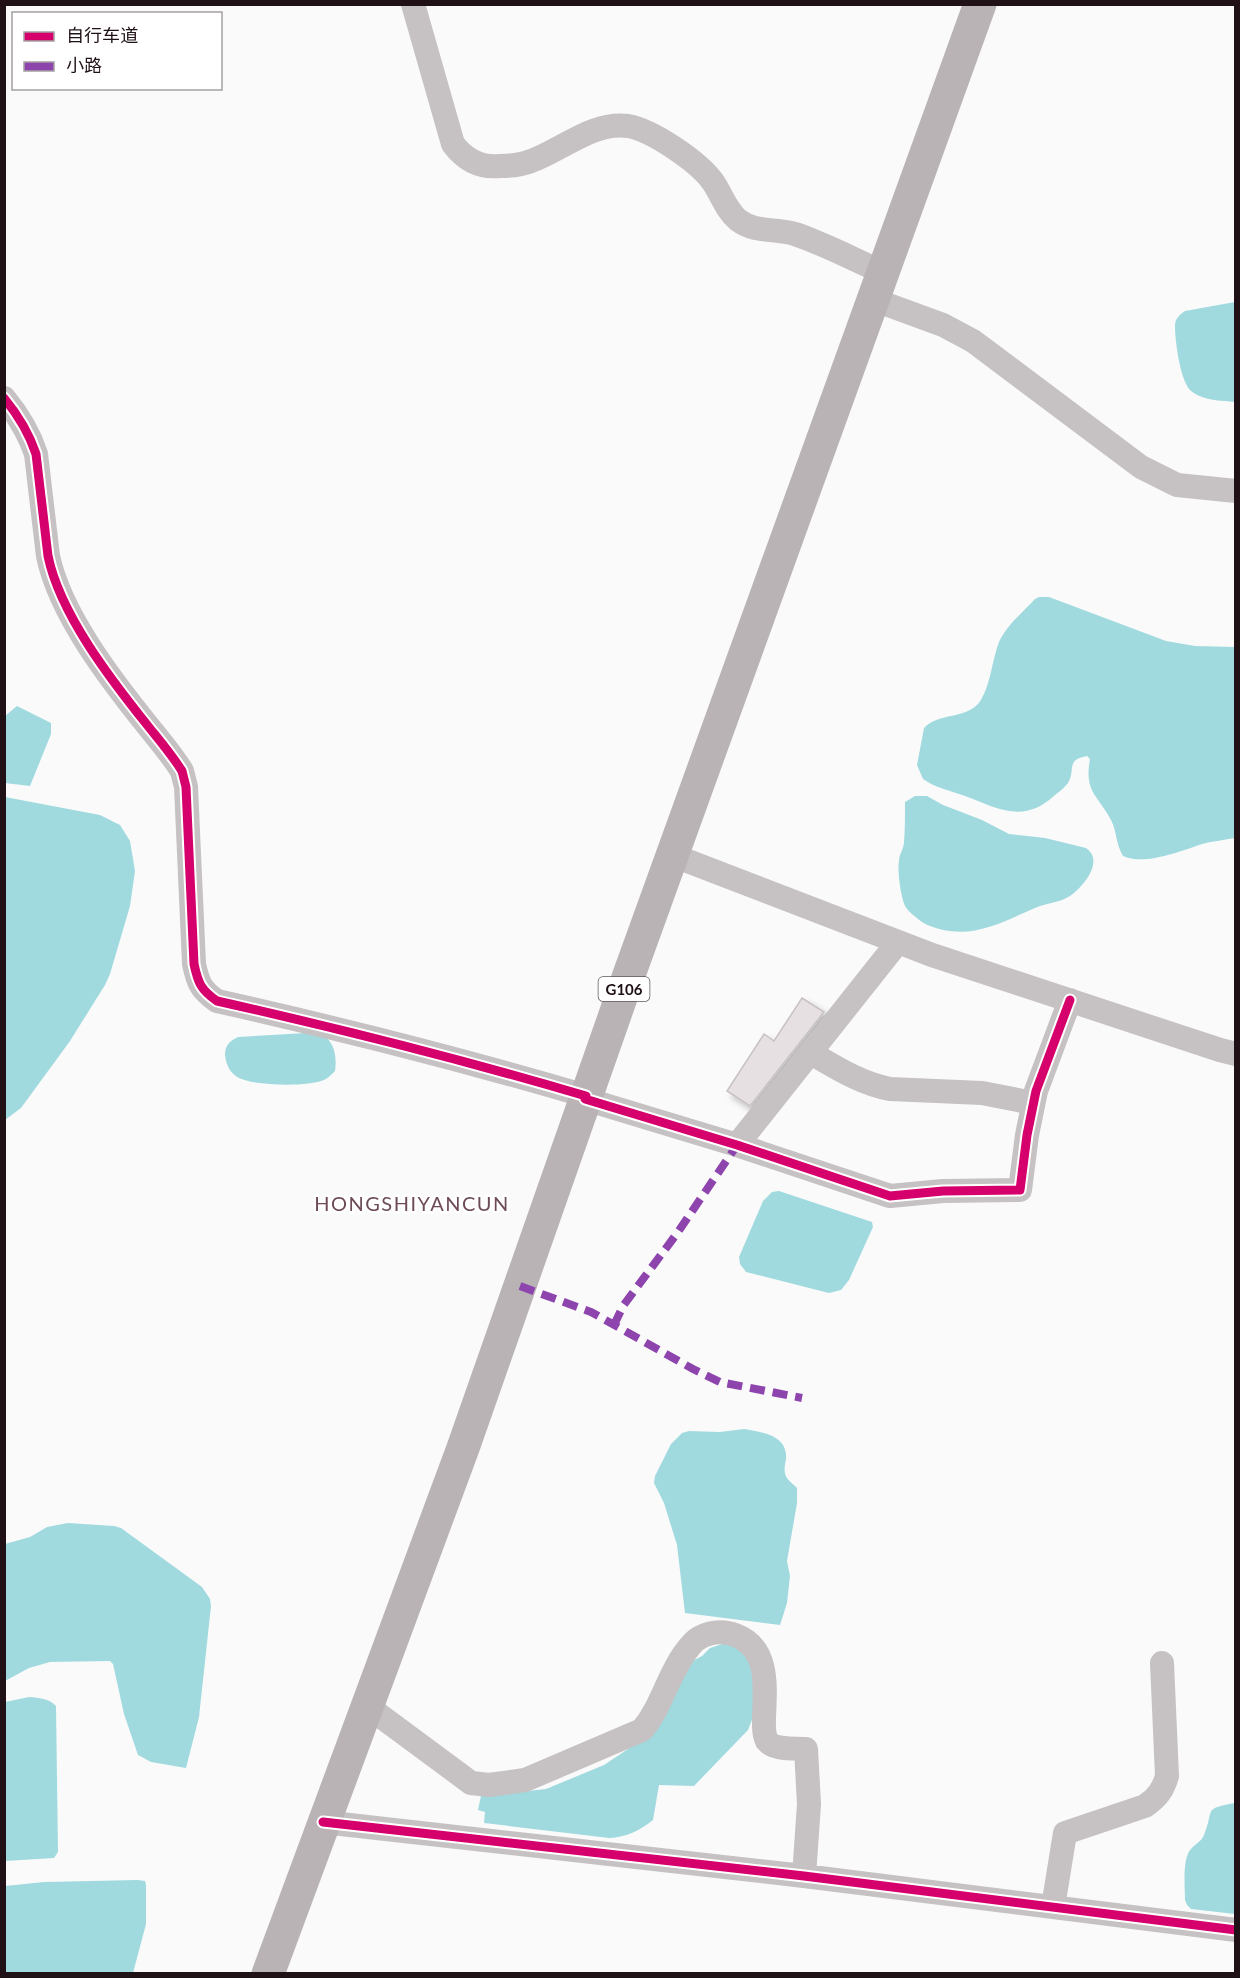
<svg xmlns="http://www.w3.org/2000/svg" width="1240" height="1978" font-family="Lato,'Noto Sans SC',sans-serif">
<defs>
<filter id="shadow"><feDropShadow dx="5.5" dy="5.5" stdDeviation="3" flood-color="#0004"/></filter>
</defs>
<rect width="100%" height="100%" fill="#fafafa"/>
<!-- water -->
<path fill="#a0dadf" d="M1235 302V402C1222 401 1200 400 1190 390 1180 379 1175 341 1175 326 1175 319 1179 315 1185 311Z
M1039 597H1049L1166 641 1195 646 1235 647V838C1225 840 1213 841 1202 844 1181 851 1144 866 1123 856 1115 842 1117 831 1111 820 1097 794 1084 792 1090 759L1087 756C1065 760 1076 770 1068 783 1065 787 1059 792 1055 795 1024 824 999 809 965 796 952 791 935 788 923 779L917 765 924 728C938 713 964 719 978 704 990 690 992 660 999 642 1006 626 1023 612 1035 599Z
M17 706 51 723V734L30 786 5 783V716Z
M915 796H927L943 805 982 820 1009 834 1045 838 1086 848C1105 861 1083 887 1070 896 1059 903 1046 903 1035 908 1004 921 978 937 943 930 936 928 928 926 922 922 916 917 909 913 905 906 901 897 897 872 899 861 899 855 903 850 904 843 905 830 905 816 905 802Z
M5 797 100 815 120 825 130 841 135 871 130 906 110 974 105 985 70 1041 21 1108 5 1120Z
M306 1033C310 1033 317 1033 321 1035 335 1040 337 1058 335 1071 332 1074 328 1078 324 1080 308 1087 255 1086 239 1078 230 1073 226 1065 225 1055 225 1045 230 1041 238 1037Z
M779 1191 872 1222 873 1227 849 1280 841 1290 829 1293 746 1272 740 1264 739 1257 763 1201 772 1192Z
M744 1429C762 1432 788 1435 786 1459 785 1465 783 1472 787 1478 789 1481 794 1485 797 1488V1503L787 1561 790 1576 787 1603 780 1625 685 1613 677 1545 664 1503 654 1483 655 1476 671 1444 682 1433 689 1431 720 1432Z
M68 1523 114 1526 121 1528 202 1587 210 1599 211 1606 199 1717 186 1768 151 1762 138 1755 124 1714 113 1664 110 1661 50 1662 29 1668 5 1681V1544L30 1537 47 1527Z
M725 1643 740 1647 752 1667 755 1712 748 1730 694 1786 659 1785 653 1820C639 1831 627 1837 609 1838L484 1823 485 1812 478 1810 481 1796 546 1789 604 1765 655 1731 689 1663 702 1656 710 1648Z
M29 1697C40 1698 48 1698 56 1706L58 1852 54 1858 5 1861V1702Z
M1235 1803V1914L1191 1909 1187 1905 1185 1900C1185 1887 1182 1858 1191 1849 1195 1844 1201 1842 1204 1835 1215 1809 1202 1809 1235 1803Z
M138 1880 145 1881 146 1885V1924L133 1973H5V1886L44 1882Z"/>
<!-- building -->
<path fill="#e7e0e2" stroke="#c8c1c4" stroke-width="1.5" filter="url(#shadow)" d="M802 998 824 1012 750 1106 727 1091 764 1034 774 1041Z"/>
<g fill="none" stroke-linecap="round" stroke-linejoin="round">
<!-- minor -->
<path stroke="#c6c1c3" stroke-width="24" d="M413 4 453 144C465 160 480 168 500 166 510 166 521 165 531 161 562 150 593 121 628 126 652 130 699 162 713 182 722 195 726 210 738 220 755 233 775 228 795 234 822 243 855 260 882 272
M872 299 943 325 973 341 1141 467 1177 485 1236 491
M4 398C18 415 29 433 36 454L48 556C60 614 111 680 148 726 160 741 172 755 182 771L186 787 194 964C198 983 201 990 217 1001 342 1029 464 1060 586 1096
M672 855 932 955 1220 1050 1236 1054
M811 1053C837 1068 860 1083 890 1089L982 1093 1033 1103
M585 1099 737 1145 890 1196 943 1191 1020 1190 1027 1135 1036 1091 1070 1000
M737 1145 898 942
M367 1706 471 1783 489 1785 525 1780 642 1730C661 1708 667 1678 684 1654 688 1649 691 1644 696 1640 707 1632 722 1630 735 1635 770 1648 765 1687 764 1718 764 1725 763 1734 767 1741 774 1750 795 1748 806 1749L809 1804 804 1876
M323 1822 804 1876 1236 1930
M1053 1907 1065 1833 1145 1806C1157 1798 1163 1790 1167 1776L1162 1663"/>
<!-- highway -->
<path stroke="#b9b3b6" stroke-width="33" d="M268 1974 463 1448 630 972 980 4"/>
<!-- quiet -->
<path stroke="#8e44ad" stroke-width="8" stroke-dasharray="15 8" stroke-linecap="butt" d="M520 1286 591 1312 693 1369 720 1382 802 1398
M614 1325 623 1306 678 1232 737 1145"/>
<defs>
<path id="cycleway" d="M4 398C18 415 29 433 36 454L48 556C60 614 111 680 148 726 160 741 172 755 182 771L186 787 194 964C198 983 201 990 217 1001 342 1029 464 1060 586 1096
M585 1099 737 1145 890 1196 943 1191 1020 1190 1027 1135 1036 1091 1070 1000
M323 1822 804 1876 1236 1930"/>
</defs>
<!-- cycleway casing -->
<use href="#cycleway" stroke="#fff" stroke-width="13"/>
<!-- cycleway -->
<use href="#cycleway" stroke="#d6006c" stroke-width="9"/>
</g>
<g text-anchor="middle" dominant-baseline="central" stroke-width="5" stroke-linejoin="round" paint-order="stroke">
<!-- shield labels -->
<rect fill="#fff" stroke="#62585c" stroke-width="1.5" x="598.5" y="977" width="51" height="24" rx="4.5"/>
<g font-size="15" font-weight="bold" fill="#1f1116">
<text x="624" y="989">G106</text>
</g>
<!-- quarter labels -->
<g font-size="20" letter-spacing="1.5" fill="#6d4b58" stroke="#fff">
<text x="412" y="1203">HONGSHIYANCUN</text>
</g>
</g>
<!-- border -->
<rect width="1240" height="1978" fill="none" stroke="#1f1116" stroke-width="12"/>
<!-- legend -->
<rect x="12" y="12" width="210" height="78" fill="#ffffff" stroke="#a5a0a2" stroke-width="1.5"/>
<rect x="24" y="32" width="30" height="9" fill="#d6006c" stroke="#a5a0a2" stroke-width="1.5"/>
<text x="66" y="42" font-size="18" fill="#1f1116">自行车道</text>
<rect x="24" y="62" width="30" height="9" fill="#8e44ad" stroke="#a5a0a2" stroke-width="1.5"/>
<text x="66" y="72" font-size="18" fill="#1f1116">小路</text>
</svg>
